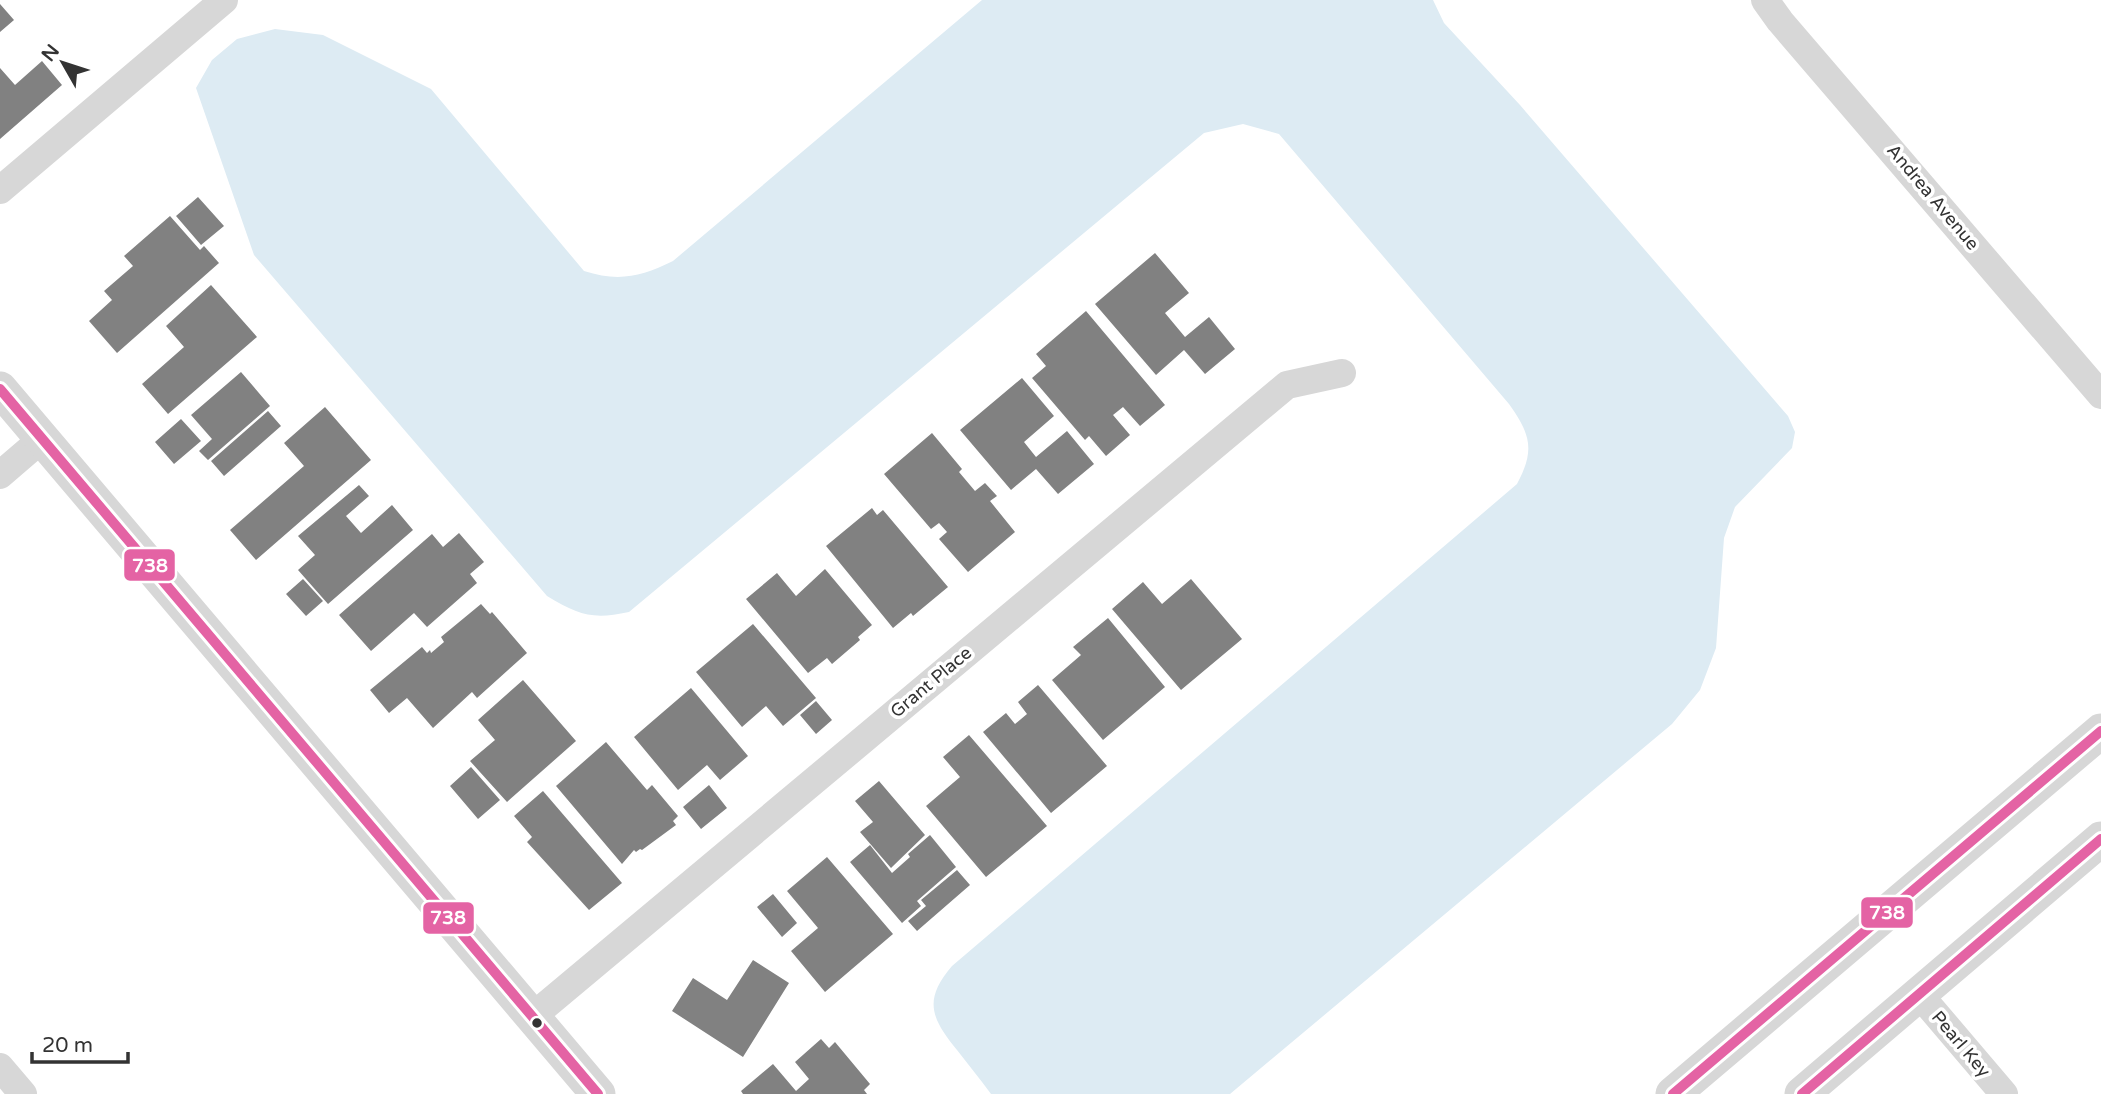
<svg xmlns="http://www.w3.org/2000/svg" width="2101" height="1094" font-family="'Varela Round',sans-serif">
<rect width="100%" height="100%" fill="#fff"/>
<!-- water -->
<path fill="#ddebf3" d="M982 0H1433L1444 23 1520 105 1788 416 1795 432 1792 448 1735 507 1724 538 1716 648 1700 690 1672 724 1230 1094H991C980 1079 968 1064 957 1050 931 1018 923 1000 952 966L1517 484C1535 450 1531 435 1509 404L1279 134 1243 124 1204 133 629 612C592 620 579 615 547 596L254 255 196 88 212 60 237 39 275 29 323 35 431 89 584 271C618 282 641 277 673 261Z"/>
<!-- building -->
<path fill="#818181" d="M0 4 14 20 0 32Z
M42 61 62 85 0 139V68L15 85Z
M198 197 224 226 201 245 176 216Z
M170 216 200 250 204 246 219 263 117 353 89 321 112 300 104 291 133 266 124 256Z
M1155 253 1189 293 1165 313 1185 337 1209 317 1235 349 1205 374 1184 350 1156 375 1095 304Z
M211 285 257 337 168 414 142 384 184 347 166 326Z
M1086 311 1165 405 1140 426 1123 407 1113 415 1130 435 1106 456 1089 436 1085 440 1032 378 1046 366 1036 354Z
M241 372 270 406 208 460 199 451 212 439 191 415Z
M1022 378 1054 416 1024 442 1036 457 1067 431 1094 464 1058 494 1036 469 1011 490 960 430Z
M325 407 371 460 256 560 230 530 304 466 284 443Z
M268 411 281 426 224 476 211 461Z
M181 419 201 441 174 464 155 442Z
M932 433 962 469 959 472 975 491 985 483 997 496 990 501 1015 532 968 572 939 539 947 532 939 523 931 529 884 474Z
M359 485 369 496 346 516 361 533 392 505 413 530 328 604 298 570 315 555 298 536Z
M872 508 877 515 883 510 948 587 913 616 911 613 893 628 826 546Z
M459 533 484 562 470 574 477 583 427 627 414 613 371 651 339 615 432 534 443 547Z
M825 569 872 625 858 637 860 640 832 664 827 658 808 673 746 599 777 573 796 596Z
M303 579 323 601 306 616 286 594Z
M1191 579 1242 639 1181 690 1112 609 1143 582 1162 604Z
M481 604 490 614 492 612 527 653 477 698 472 692 433 728 407 698 389 713 370 690 422 647 427 653 430 650 431 653 444 642 441 637Z
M1108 618 1165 687 1103 740 1052 680 1081 655 1073 647Z
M753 624 816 698 783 726 766 706 742 727 696 672Z
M523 680 576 741 507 802 470 761 495 740 478 720Z
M1038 685 1107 766 1051 813 983 732 1006 713 1015 724 1027 714 1018 702Z
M691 688 748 756 720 780 707 765 678 790 634 737Z
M816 701 832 720 816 734 800 715Z
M969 735 1047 826 986 877 926 806 960 777 943 757Z
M606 742 647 790 652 785 678 816 673 821 676 825 642 850 640 849 636 852 634 850 622 864 556 786Z
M471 767 500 800 478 819 450 786Z
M879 781 925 835 891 868 860 832 873 822 855 801Z
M709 785 727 808 701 829 683 807Z
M543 791 622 883 589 910 527 842 532 837 514 816Z
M930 835 956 867 917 901 921 906 902 923 850 862 870 845 892 873 910 857 908 854Z
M827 857 893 934 825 992 791 951 818 928 787 891Z
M957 870 970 885 917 931 908 921 926 906 921 900Z
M773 894 797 923 782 937 757 907Z
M753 960 789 983 743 1057 672 1011 693 978 727 1000Z
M821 1039 829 1048 835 1042 870 1084 864 1090 867 1094H743L741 1091 773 1064 796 1091 809 1079 795 1062Z"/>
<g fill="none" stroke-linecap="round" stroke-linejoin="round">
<!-- minor -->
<path stroke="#d7d7d7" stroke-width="28" d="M1765 0 1780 21 2101 395
M0 190 224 0
M0 475 43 438
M1918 993 2004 1094
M533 1016 1287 385 1342 373
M0 1067 23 1094"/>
<!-- tertiary -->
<path stroke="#d7d7d7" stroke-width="35" d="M0 389 598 1094
M1673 1094 2101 731
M1802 1094 2101 839"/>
<defs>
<path id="bus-1" d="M0 389 598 1094
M1673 1094 2101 731
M1802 1094 2101 839"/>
</defs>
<!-- bus-1 casing -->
<use href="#bus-1" stroke="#fff" stroke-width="16"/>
<!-- bus-1 -->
<use href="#bus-1" stroke="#e463a4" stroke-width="10"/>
</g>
<!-- markers -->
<circle fill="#333" stroke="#fff" stroke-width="2.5" cx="537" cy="1023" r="6"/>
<g text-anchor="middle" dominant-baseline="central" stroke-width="7" stroke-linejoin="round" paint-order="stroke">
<!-- street labels -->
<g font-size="18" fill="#333" stroke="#fff">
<text transform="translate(1933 197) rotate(50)">Andrea Avenue</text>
<text transform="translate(931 682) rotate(-40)">Grant Place</text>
<text transform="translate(1961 1044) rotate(50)">Pearl Key</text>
</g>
</g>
<g stroke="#fff" stroke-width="2.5">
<rect x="123" y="548" width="53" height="34" rx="7" fill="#e463a4"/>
<rect x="1860" y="896" width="54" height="33" rx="7" fill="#e463a4"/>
<rect x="422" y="901" width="53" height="34" rx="7" fill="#e463a4"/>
</g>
<g font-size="19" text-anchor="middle" font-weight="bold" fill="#fff">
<text x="150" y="572">738</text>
<text x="1887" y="919">738</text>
<text x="448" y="924">738</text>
</g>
<!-- north arrow -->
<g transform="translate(63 63) rotate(309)" stroke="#ffffff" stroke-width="5" paint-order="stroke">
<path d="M0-5L12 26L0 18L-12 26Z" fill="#333333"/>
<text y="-10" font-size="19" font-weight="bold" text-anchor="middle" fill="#333333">N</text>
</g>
<!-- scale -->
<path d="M32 1052v10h96v-10" fill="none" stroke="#333333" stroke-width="3.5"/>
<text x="42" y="1052" font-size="21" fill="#333333" stroke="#ffffff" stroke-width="5" paint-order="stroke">20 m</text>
</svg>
